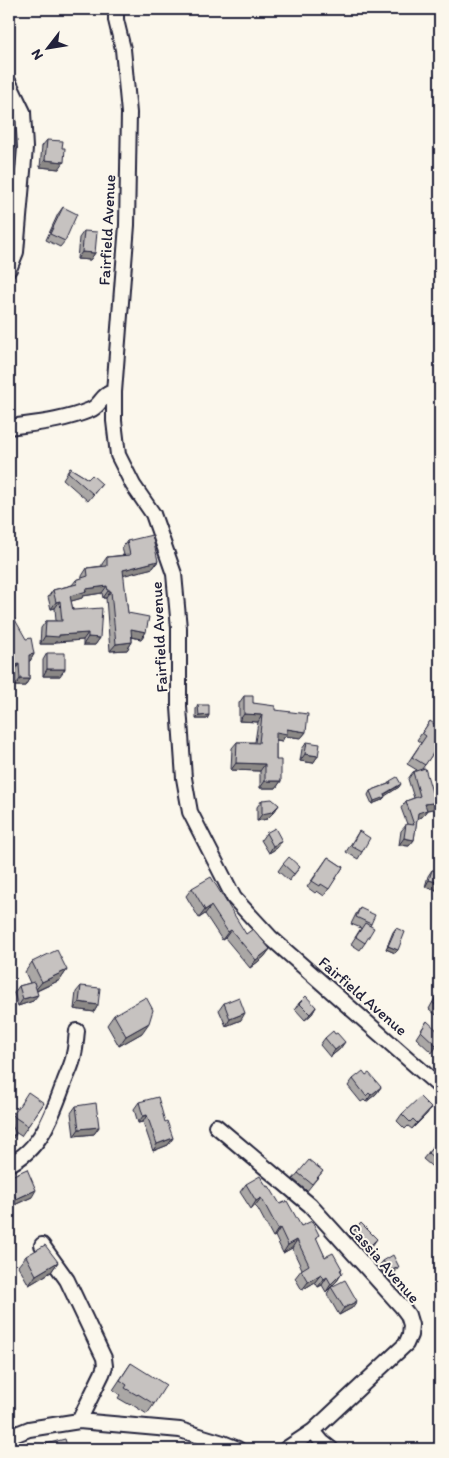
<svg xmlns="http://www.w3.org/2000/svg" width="449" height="1458" font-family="Itim,sans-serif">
<rect width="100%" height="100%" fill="#fbf7ec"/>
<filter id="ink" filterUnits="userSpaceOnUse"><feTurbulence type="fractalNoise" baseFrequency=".02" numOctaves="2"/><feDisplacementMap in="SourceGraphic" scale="10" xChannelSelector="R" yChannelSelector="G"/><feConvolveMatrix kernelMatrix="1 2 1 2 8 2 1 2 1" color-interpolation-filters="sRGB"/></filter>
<g filter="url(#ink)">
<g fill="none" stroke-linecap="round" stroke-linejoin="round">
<defs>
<path id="minor" d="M116 9V20L123 49 129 113 127 225 114 392V421L118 455 133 485 153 514 174 574 179 628V707L184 778 190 812 234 898 271 938 440 1087
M9 83 23 112 25 148 16 252 9 269
M9 427C38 423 63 421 90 410 101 406 101 394 114 392
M216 1126 310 1205 402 1307 408 1315 411 1325 410 1335 406 1344 313 1431 286 1449
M9 1164C41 1150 53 1113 64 1083 67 1074 73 1064 74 1054 76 1046 76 1038 77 1031
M42 1245 67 1280 104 1358 105 1366 102 1374 79 1421
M313 1431 322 1442 331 1449
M9 1437 29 1429 79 1421 180 1430 223 1443 238 1449"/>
</defs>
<!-- minor casing -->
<use href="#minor" stroke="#22223b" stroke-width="18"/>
<!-- minor -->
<use href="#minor" stroke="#fbf7ec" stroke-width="14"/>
</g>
<!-- wall -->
<path fill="#aaa7a5" stroke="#22223b" d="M47 140 59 169 40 167 42 146Z
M63 207 65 241 60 247 46 240 58 214Z
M84 231 95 253 90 260 77 259 79 238Z
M70 468 88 479 102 484 88 501 63 479Z
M127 541 158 561 153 568 123 575 128 613 146 632 141 639 132 637V642L127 650 110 651 106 598H103L102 593 83 596 82 598 71 601 73 610 100 638 95 645H83V640L55 642 54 644H40L41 628 46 621H56L55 608 51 609 48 597 53 590 72 585 76 580 82 578V576L87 568 102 566V564L107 557 124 555 122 548Z
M9 621 34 654 30 661H29V679L25 686H15V671L9 673Z
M47 653 60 676H43V660Z
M244 696 253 703 275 710 306 732 301 738 285 736 282 741 276 740V760L281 781 276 788H260V771L231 770 232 748 237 742H255L258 722 239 721V703Z
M198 705 209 715 207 719H196V709Z
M430 721 434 747 436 749 422 769 439 808 427 810 422 817 417 818 414 840 409 846 399 845 401 831 407 824 401 808 406 801 414 798 408 779 413 772 417 770 407 764 421 743 417 740Z
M307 742 318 756 313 763 300 761 302 749Z
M390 781 399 787 384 796 382 800 372 804 368 795 370 791 388 784Z
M262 800 279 805 274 812 267 819 257 821V807Z
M359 831 362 852 358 859 346 852Z
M266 833 282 841 277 848 269 853 261 840Z
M328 857 343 867 324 896 317 891 315 893 307 887Z
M283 864 300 867 289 881 278 871Z
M439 866 440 891 425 887 428 876 432 870 436 871Z
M192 888 246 934 270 949 264 957 250 968 225 938 222 940 205 914 199 918 186 896Z
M360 908 371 924 370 926 365 943 360 950 351 944 361 928 351 924 356 914Z
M396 928 395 953 386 949 393 932Z
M32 962 67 970 60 980 37 991 33 1001 18 1006 14 993 19 986 30 983 25 972Z
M81 986 98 1005 94 1012 74 1009 76 992Z
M440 989V1009L436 1015 429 1009Z
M224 1003 241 1020 226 1026 219 1010Z
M299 1003 316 1007 312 1014 305 1020 295 1009Z
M114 1015 142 1033 119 1046 107 1025Z
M427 1021 440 1041 432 1053 416 1038Z
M335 1034 340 1049 330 1057 320 1045 325 1038Z
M366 1075 381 1087 376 1094 366 1102 364 1100 361 1102 348 1086 353 1079Z
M139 1102 173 1138 168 1145 153 1151 143 1122 138 1123 134 1109Z
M44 1103 21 1136 15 1132 9 1144V1116L10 1114Z
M76 1106 99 1127 94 1134 74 1136 71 1113Z
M431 1108 426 1115 412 1129 408 1126 405 1129 397 1121 402 1114Z
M440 1138V1167L437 1171 423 1159Z
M323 1171 307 1191 293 1179 298 1173Z
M9 1177 32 1197 12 1206 9 1199Z
M246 1184 267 1187 280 1204 301 1226 319 1235 316 1239 325 1257 342 1269 341 1270 342 1273 337 1281 326 1292 322 1285 318 1287 315 1282 302 1290 295 1278 302 1269 292 1248 283 1253 275 1236 273 1237 258 1209 255 1206 251 1209 240 1192Z
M355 1229 372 1246 365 1253 350 1236Z
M26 1256 58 1262 51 1272 29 1285 18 1266Z
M383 1261 394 1274 387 1277 378 1267Z
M331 1287 352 1308 339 1315 327 1294Z
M440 1361V1374L436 1373Z
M131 1363 154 1404 147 1414 131 1404 130 1405 118 1398 120 1395 113 1390Z
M440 1433V1449H438L434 1443 440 1436 439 1434Z"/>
<!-- shaded-wall -->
<path fill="#8b8886" stroke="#22223b" d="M45 160 64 162 59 169 40 167Z
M82 252 95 253 90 260 77 259Z
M158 561 153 568 118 577 123 570Z
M107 586 102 593 83 596 82 598 65 603 70 596 86 589Z
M108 591H111L106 598H103Z
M60 601 55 608 51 609 56 602Z
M131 629 146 632 141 639 126 636Z
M88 633 83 640 55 642 54 644H40L45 636Z
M88 637 100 638 95 645H83Z
M132 642 127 650 110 651 116 644Z
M34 654 30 661 24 662 29 655Z
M19 664 15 671 9 673V668Z
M47 669H65L60 676H43Z
M20 679H29L25 686H15Z
M244 714 262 715 258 722 239 721Z
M209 715 207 719H196L199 716Z
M287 729 306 732 301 738 285 736 282 741 272 739 276 732Z
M305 754 318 756 313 763 300 761Z
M236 763 265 764 260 771 231 770Z
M265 781H281L276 788H260Z
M401 784 399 787 382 798 385 797 382 800 372 804 374 801Z
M440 802V806L439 808 427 810 422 817 413 820 425 804Z
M279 805 274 812 267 819 257 821 262 814Z
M404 838 414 840 409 846 399 845Z
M282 841 277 848 269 853 273 846Z
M429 880 440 883V891L425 887Z
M211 906 205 914 199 918 205 910Z
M231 930 225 938 222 940 228 932Z
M388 946 398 950 395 953 386 949Z
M270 949 264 957 250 968 256 960Z
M67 970 60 980 34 992 42 982Z
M38 995 33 1001 18 1006 23 999Z
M79 1002 98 1005 94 1012 74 1009Z
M316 1007 312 1014 305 1020 310 1014Z
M245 1013 241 1020 226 1026 230 1019Z
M149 1023 142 1033 119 1046 126 1036Z
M345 1042 340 1049 330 1057 335 1050Z
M381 1087 376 1094 366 1102 371 1095Z
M431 1108 426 1115 412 1129 417 1123Z
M147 1115 143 1122 138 1123 143 1116Z
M99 1127 94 1134 74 1136 79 1129Z
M16 1134 9 1144V1137Z
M173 1138 168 1145 153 1151 157 1144Z
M36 1190 32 1197 12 1206 16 1199Z
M261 1198 255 1206 251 1209 256 1201Z
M280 1228 275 1236 273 1237 278 1229Z
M377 1239 372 1246 365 1253 370 1246Z
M297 1240 292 1248 283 1253 288 1245Z
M58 1262 51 1272 29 1285 36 1275Z
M399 1267 394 1274 387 1277 392 1270Z
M342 1273 337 1281 326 1292 331 1284Z
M321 1274 315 1282 302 1290 308 1282Z
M327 1277 322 1285 318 1287 324 1279Z
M357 1301 352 1308 339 1315 344 1308Z
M440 1366V1374L436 1373Z"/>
<!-- building -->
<path fill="#c6c2c0" stroke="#22223b" d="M47 140 63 141 62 148H65L64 162 45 160Z
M63 207 77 214 65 241 50 234Z
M84 231 97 232 95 253 82 252Z
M70 468 88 479 92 475 102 484 93 494 68 472Z
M152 535 158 561 123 570 128 613 149 617 146 632 131 629 132 642 116 644 111 591H108L107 586 86 589 87 591 70 596 73 610 102 608 100 638 88 637V633L59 635V637L45 636 46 621H62L60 601 56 602 53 590 77 584 76 580 88 576 87 568 107 566V557L130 555 127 541Z
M14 618 26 639 31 638 34 654 29 655V679H20L19 664 9 668V621Z
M47 653H65V669H47Z
M244 696H253V703L275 706V710L308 714 306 732 287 729V734L276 732V760H281V781H265V764L236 763 237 742 259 743 262 715 244 714Z
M198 705H209V715L199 716Z
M430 721 440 728V737L434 747 436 749 425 765 412 757 426 736 422 733Z
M307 742 320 744 318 756 305 754Z
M425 768 432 792 440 791V802L425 804 427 810 418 813 414 840 404 838 406 824 414 825 406 801 420 796 413 772Z
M397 777 401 784 384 794 385 797 374 801 370 791 391 783 390 781Z
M272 799 279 805 272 812 262 814V800Z
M275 828 282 841 273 846 266 833Z
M359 831 370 838 362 852 351 846Z
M289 857 300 867 294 874 283 864Z
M328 857 343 867 329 889 321 884 320 886 312 881Z
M439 866 440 867V883L429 880 432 870 438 871Z
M211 877 246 934 253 929 270 949 256 960 231 930 228 932 211 906 205 910 192 888Z
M360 908 375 915 371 924 356 917Z
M365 923 374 928 365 943 356 937Z
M396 928 405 932 398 950 388 946Z
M57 950 67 970 42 982 32 962Z
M34 982 38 995 23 999 19 986Z
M81 986 100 988 98 1005 79 1002Z
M440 990V1008L433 1003Z
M306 996 316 1007 310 1014 299 1003Z
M146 997 153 1010 149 1023 126 1036 114 1015Z
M239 997 245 1013 230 1019 224 1003Z
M427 1021 440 1033V1041L437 1046 421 1031Z
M333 1031 335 1034 337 1033 345 1042 335 1050 325 1038Z
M363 1071 366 1075 369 1073 381 1087 371 1095 369 1093 366 1096 353 1079Z
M28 1092 44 1103 28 1126 10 1114 16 1111Z
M158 1097 165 1122 167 1121 173 1138 157 1144 147 1115 143 1116 139 1102Z
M420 1097 431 1108 417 1123 413 1119 410 1122 402 1114Z
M96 1103 99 1127 79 1129 76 1106Z
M9 1118 16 1134 9 1137Z
M440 1138V1163L428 1153Z
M309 1160 323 1171 312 1184 298 1173Z
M27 1169 36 1190 16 1199 9 1181V1177Z
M260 1176 267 1187 269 1186 280 1204 287 1201 301 1226 312 1221 319 1235 316 1237 325 1257 333 1253 342 1269 340 1270 342 1273 331 1284 327 1277 324 1279 321 1274 308 1282 301 1270 309 1265 297 1240 288 1245 280 1228 278 1229 263 1201 261 1198 256 1201 246 1184Z
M361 1223 377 1239 370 1246 355 1229Z
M45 1245 58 1262 36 1275 26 1256Z
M393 1255 399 1267 392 1270 383 1261Z
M345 1280 357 1301 344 1308 331 1287Z
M131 1363 166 1385 154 1404 138 1394 137 1395 125 1388 127 1385 120 1380Z
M65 1439 68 1449H43L42 1445Z
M213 1443 225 1449H209Z"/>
</g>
<g text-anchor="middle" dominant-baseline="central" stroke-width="4" stroke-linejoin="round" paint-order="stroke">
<!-- street labels -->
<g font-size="16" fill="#22223b" stroke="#fbf7ec">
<text transform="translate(107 230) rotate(-87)">Fairfield Avenue</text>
<text transform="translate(159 637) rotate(-93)">Fairfield Avenue</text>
<text transform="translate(363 996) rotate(41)">Fairfield Avenue</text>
<text transform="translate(384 1263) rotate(49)">Cassia Avenue</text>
</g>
</g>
<!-- margin -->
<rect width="449" height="1458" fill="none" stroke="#fbf7ec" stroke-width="30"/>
<rect x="15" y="15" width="419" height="1428" fill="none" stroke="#22223b" stroke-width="2" filter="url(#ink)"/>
<!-- north arrow -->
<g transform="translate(48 48) rotate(239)" stroke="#fbf7ec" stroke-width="4" paint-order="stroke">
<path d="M0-4L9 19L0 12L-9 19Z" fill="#22223b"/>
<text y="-8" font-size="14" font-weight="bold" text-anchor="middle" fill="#22223b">N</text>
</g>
</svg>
